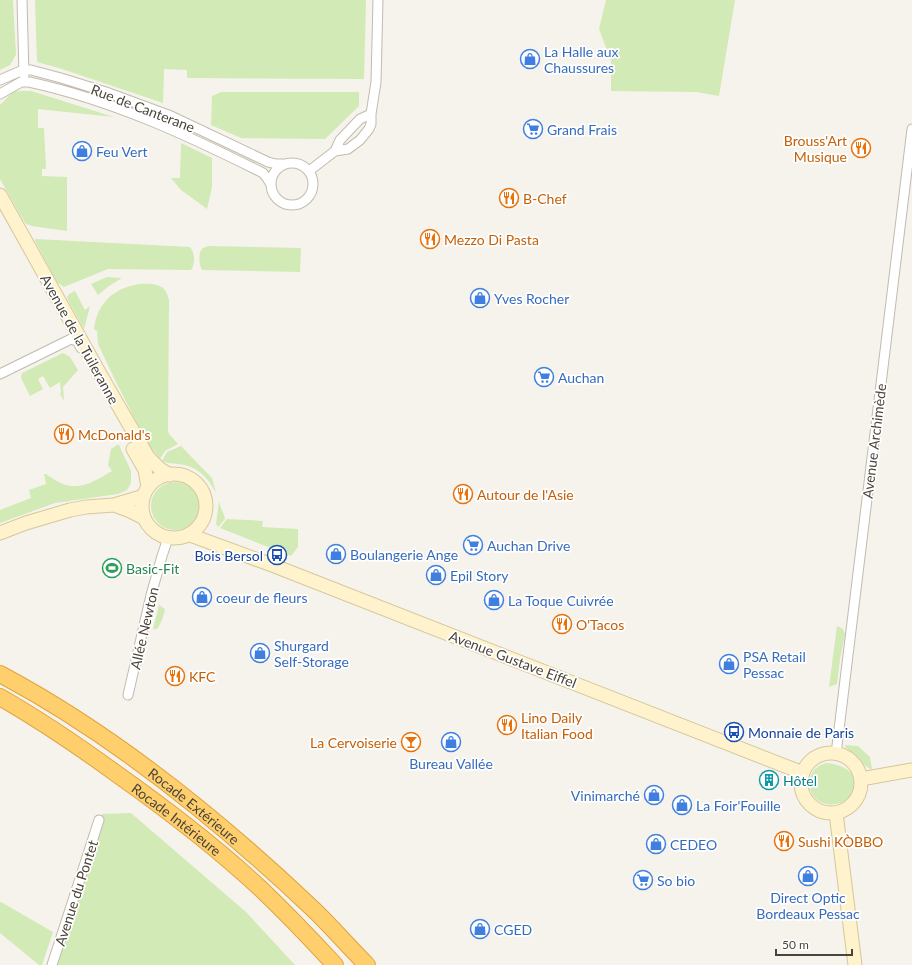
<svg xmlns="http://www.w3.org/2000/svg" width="912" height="965" font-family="Lato,sans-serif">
<rect width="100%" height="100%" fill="#f6f3ec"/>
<!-- green -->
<path fill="#d2eab5" d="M0 0H13L16 55 10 65 0 70Z
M35 0H366L364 79 187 78V70L164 69 163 103 62 69 37 62Z
M606 0H735L719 96 696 92 611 91V61L599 29Z
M19 91H31L114 117 38 109V128H44L46 169H42V176L67 177V231L32 226 26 224 21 216 0 179V105L13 92Z
M221 92H359V106L325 139 241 138 211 125 212 96Z
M181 143 212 158V187L207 209 181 190 171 178H180Z
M35 239 190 247C195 253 195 262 192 269L190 270 108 269 64 287 57 282 35 241Z
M209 246 301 248 300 272 202 270C199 265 198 253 202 249 204 247 206 247 209 246Z
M107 277 122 278 109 286 98 295 91 284Z
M139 284C154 283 166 284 169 300L168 431 169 434 178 444 165 451 160 459 147 443 114 378 98 344 97 331 94 329C97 303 114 288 139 284Z
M75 291 85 310 90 306 84 329 69 302 67 297 69 294Z
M63 353 70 357 78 370 63 387 64 401 60 394 61 392 60 382 50 388 43 376 38 379 43 389 30 396 21 378 22 373Z
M117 445H119L131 471V483L127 490 118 494 55 503 0 523V510L31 498 29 490 46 484 44 474H46C52 478 59 483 66 485 83 490 98 479 112 471L108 465 111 449Z
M181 446 212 478 216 493C207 476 197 466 178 464 172 463 168 464 162 461L167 452Z
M151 506a24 24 0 1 1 48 0a24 24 0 1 1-48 0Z
M219 501C220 508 224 513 225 519L218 527 216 524Z
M227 519 263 521 262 527 298 529V547L291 556 220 528Z
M159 605 165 609C164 615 161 624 157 629H153Z
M837 626 843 629 845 634 840 659 837 684 829 687Z
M845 745 858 746 870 757 872 770 864 765 858 757 846 748Z
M826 763C844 764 864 775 851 795 848 800 842 803 836 804 808 809 798 771 826 763Z
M131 813 246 912 295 965H52L102 814Z
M1 902 53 932 42 965H39L0 933V903Z"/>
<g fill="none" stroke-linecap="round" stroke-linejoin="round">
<defs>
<path id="street" d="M22 0 24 75
M0 80 23 70H31L61 78 106 92 171 116 268 162 276 164H283
M0 94 21 82H29C112 100 187 135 263 173L267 178 270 183
M335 151 340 140 360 119 371 114
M271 184a21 21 0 1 1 42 0a21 21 0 1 1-42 0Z
M309 171 335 151 348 149 360 140 369 129 371 124V114L376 82 378 0
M0 374 71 339 77 341 81 348
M128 695 151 595 162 556 168 538
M836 754 912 129
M52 965 99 820"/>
<path id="secondary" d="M0 195 100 374 148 457 160 469 170 475
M133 449 145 470 148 487
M142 506a32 32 0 1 1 64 0a32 32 0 1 1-64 0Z
M114 505 130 511 144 518
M0 533 26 523 70 510 86 507 114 505 144 496
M190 535 272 565 803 773
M801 783a30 30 0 1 1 60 0a30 30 0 1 1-60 0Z
M861 779 912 770
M836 813 855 965"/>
<g id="highway">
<path id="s1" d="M0 674C113 734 219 820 312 908 331 926 348 946 367 965"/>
<path id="s2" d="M0 697C40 720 77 745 114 772 165 808 215 846 261 889 286 913 311 939 335 965"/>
</g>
</defs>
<!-- street casing -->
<use href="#street" stroke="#c2bbae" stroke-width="11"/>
<!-- secondary casing -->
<use href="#secondary" stroke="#d6c79b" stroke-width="15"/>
<!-- highway casing -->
<use href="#highway" stroke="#e0a43c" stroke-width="18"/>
<!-- street -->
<use href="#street" stroke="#fff" stroke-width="9"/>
<!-- secondary -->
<use href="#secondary" stroke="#fff3cd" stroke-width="13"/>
<!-- highway -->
<use href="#highway" stroke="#ffcf6e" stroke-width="16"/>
</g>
<!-- icons -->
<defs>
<symbol id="shop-ring" viewBox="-11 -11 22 22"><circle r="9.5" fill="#fff" stroke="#3f7fe0" stroke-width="1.5"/><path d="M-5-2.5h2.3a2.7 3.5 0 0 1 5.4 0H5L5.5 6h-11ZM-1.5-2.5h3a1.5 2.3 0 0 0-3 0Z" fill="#3f7fe0"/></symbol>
<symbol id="supermarket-ring" viewBox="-11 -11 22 22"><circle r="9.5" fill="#fff" stroke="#3f7fe0" stroke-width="1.5"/><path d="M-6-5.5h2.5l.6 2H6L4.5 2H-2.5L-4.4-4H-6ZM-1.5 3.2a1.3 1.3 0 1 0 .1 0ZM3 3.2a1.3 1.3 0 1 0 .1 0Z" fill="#3f7fe0"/></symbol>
<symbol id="restaurant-ring" viewBox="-11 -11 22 22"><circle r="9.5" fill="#fff" stroke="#e8710a" stroke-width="1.5"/><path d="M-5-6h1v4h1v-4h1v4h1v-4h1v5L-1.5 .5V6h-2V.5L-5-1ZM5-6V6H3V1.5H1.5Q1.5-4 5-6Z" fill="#e8710a"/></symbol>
<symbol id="bus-ring" viewBox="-11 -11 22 22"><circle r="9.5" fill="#fff" stroke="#1a4fb4" stroke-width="1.5"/><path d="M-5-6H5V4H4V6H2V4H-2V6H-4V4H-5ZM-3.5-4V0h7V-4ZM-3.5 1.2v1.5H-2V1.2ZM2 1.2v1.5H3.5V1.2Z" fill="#1a4fb4"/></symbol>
<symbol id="stadium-ring" viewBox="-11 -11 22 22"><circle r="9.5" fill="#fff" stroke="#2e9e5b" stroke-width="1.5"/><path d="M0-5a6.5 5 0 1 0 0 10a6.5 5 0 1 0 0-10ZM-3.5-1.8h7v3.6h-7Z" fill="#2e9e5b"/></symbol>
<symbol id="bar-ring" viewBox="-11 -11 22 22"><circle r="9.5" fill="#fff" stroke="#e8710a" stroke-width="1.5"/><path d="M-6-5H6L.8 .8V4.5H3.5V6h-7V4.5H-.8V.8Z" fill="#e8710a"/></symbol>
<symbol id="building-ring" viewBox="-11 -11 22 22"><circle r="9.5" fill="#fff" stroke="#0f9aa8" stroke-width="1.5"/><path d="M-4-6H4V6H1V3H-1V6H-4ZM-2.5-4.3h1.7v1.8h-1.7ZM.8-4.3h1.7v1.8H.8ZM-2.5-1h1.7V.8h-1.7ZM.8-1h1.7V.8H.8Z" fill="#0f9aa8"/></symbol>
</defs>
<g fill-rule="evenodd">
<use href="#shop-ring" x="519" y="48" width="22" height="22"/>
<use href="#supermarket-ring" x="522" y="118" width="22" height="22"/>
<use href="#restaurant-ring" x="850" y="137" width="22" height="22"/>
<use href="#shop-ring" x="71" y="140" width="22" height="22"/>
<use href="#restaurant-ring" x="498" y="187" width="22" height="22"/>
<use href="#restaurant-ring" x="419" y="228" width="22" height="22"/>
<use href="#shop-ring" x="469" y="287" width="22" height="22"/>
<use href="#supermarket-ring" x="533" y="366" width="22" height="22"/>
<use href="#restaurant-ring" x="53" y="423" width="22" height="22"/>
<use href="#restaurant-ring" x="452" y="483" width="22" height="22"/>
<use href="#supermarket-ring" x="462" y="534" width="22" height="22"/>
<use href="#shop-ring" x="325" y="543" width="22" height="22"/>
<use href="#bus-ring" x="266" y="544" width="22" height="22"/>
<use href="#stadium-ring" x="101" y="557" width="22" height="22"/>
<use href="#shop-ring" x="425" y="564" width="22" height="22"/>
<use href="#shop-ring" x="191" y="586" width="22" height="22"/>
<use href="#shop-ring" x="483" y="589" width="22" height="22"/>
<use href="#restaurant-ring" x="551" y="613" width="22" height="22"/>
<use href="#shop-ring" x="249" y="642" width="22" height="22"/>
<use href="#shop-ring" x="718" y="653" width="22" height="22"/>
<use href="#restaurant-ring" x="164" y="665" width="22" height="22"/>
<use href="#restaurant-ring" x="496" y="714" width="22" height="22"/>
<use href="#bus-ring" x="723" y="721" width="22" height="22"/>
<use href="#bar-ring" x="400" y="731" width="22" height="22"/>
<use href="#shop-ring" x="440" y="731" width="22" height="22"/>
<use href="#building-ring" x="758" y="769" width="22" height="22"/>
<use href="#shop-ring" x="643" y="784" width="22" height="22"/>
<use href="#shop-ring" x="671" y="794" width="22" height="22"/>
<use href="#restaurant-ring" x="773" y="830" width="22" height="22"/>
<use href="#shop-ring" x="645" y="833" width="22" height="22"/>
<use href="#shop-ring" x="797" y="865" width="22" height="22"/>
<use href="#supermarket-ring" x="632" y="869" width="22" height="22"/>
<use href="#shop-ring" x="469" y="918" width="22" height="22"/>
</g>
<g text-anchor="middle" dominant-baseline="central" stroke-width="3.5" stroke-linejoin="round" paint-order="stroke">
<!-- shop labels -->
<g font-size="14" fill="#366cbe" stroke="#fff" text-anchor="start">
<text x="544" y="51">La Halle aux<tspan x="544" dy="16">Chaussures</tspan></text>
<text x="547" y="129">Grand Frais</text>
<text x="96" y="151">Feu Vert</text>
<text x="494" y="298">Yves Rocher</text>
<text x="558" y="377">Auchan</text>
<text x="487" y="545">Auchan Drive</text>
<text x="350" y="554">Boulangerie Ange</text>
<text x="450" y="575">Epil Story</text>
<text x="216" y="597">coeur de fleurs</text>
<text x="508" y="600">La Toque Cuivrée</text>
<text x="274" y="645">Shurgard<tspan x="274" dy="16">Self-Storage</tspan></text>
<text x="743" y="656">PSA Retail<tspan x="743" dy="16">Pessac</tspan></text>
<text x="451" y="763" text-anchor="middle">Bureau Vallée</text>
<text x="640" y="795" text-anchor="end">Vinimarché</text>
<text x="696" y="805">La Foir'Fouille</text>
<text x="670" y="844">CEDEO</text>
<text x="657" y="880">So bio</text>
<text x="808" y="897" text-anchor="middle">Direct Optic<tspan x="808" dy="16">Bordeaux Pessac</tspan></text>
<text x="494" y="929">CGED</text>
</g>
<!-- street labels -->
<g font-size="14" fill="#4b4439" stroke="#fff">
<text transform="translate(143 108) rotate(21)">Rue de Canterane</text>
<text transform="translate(80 339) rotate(61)">Avenue de la Tuileranne</text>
<text transform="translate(874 441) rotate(-83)">Avenue Archimède</text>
<text transform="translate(144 628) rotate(-77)">Allée Newton</text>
<text transform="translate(513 659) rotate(21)">Avenue Gustave Eiffel</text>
<text stroke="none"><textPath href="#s1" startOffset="235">Rocade Extérieure</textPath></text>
<text stroke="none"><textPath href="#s2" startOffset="215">Rocade Intérieure</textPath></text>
<text transform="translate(76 893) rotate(-72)">Avenue du Pontet</text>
</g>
<!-- food labels -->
<g font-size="14" fill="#c56008" stroke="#fff" text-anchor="start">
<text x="847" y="140" text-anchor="end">Brouss'Art<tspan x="847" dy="16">Musique</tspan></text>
<text x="523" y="198">B-Chef</text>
<text x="444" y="239">Mezzo Di Pasta</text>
<text x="78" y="434">McDonald's</text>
<text x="477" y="494">Autour de l'Asie</text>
<text x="576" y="624">O'Tacos</text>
<text x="189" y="676">KFC</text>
<text x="521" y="717">Lino Daily<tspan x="521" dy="16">Italian Food</tspan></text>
<text x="397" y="742" text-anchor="end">La Cervoiserie</text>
<text x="798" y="841">Sushi KÒBBO</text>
</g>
<!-- transit labels -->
<g font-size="14" fill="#164399" stroke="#fff" text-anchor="end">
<text x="263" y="555">Bois Bersol</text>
<text x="748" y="732" text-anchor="start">Monnaie de Paris</text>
</g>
<!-- leisure labels -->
<g font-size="14" fill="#27864d" stroke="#fff" text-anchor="start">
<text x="126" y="568">Basic-Fit</text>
</g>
<!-- culture labels -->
<g font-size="14" fill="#0d838f" stroke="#fff" text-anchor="start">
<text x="783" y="780">Hôtel</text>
</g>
</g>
<!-- scale -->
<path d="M776 949v6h76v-6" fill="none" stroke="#4b4439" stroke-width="2"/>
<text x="782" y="949" font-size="12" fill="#4b4439" stroke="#ffffff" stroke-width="3" paint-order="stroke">50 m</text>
</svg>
